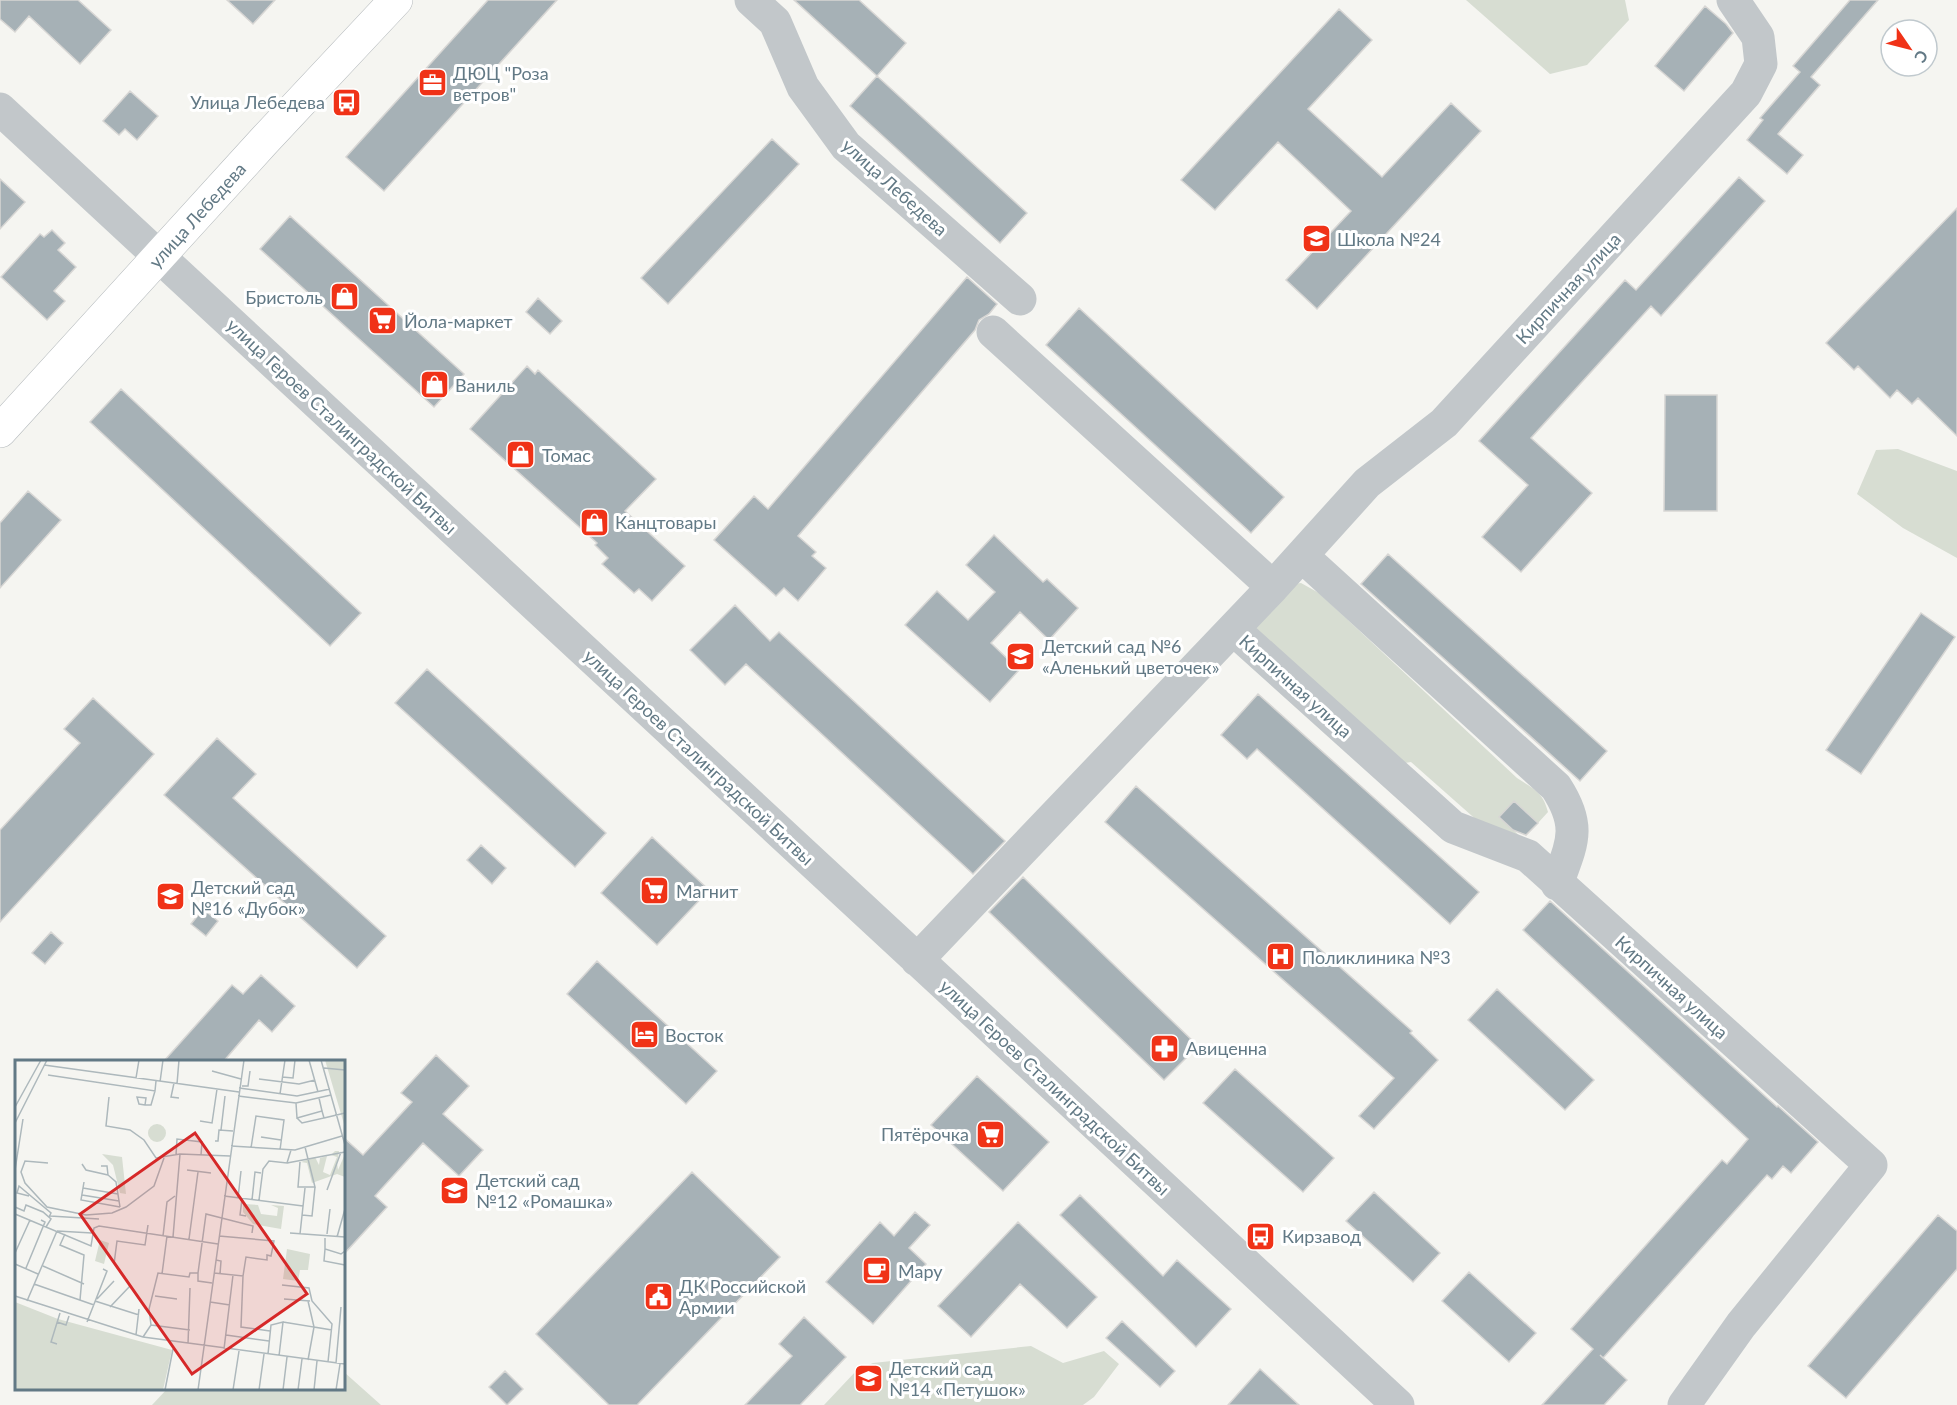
<svg xmlns="http://www.w3.org/2000/svg" width="1957" height="1405" font-family="Lato,sans-serif">
<rect width="100%" height="100%" fill="#f5f5f1"/>
<!-- green -->
<path fill="#d7ddd2" d="M1466 0H1625L1629 20 1587 65 1550 74Z
M1898 449 1957 471V558L1903 528 1857 494 1876 450Z
M1301 583 1319 593 1517 778C1534 789 1543 792 1548 812L1538 823 1514 801 1499 817 1523 839 1489 831 1411 762 1393 765 1258 644 1255 620 1287 585Z
M1031 1346 1063 1363 1104 1351 1119 1364 1094 1397 1083 1405H824L857 1370 873 1363Z
M344 1372 381 1405H152L167 1389 344 1388Z"/>
<!-- building -->
<path fill="#a6b1b6" stroke="#d7d6d4" stroke-width="1.5" d="M0 0H78L111 30 80 64 29 16 15 32 0 19Z
M227 0H275L253 24Z
M488 0H557L384 191 346 157Z
M794 0H859L906 43 877 76Z
M1850 0H1878L1811 77 1820 85 1778 134 1803 155 1787 174 1747 140 1763 120 1760 118 1800 72 1793 66Z
M1705 6 1726 24 1733 33 1684 91 1655 66Z
M1339 9 1372 40 1308 109 1382 177 1451 103 1481 131 1317 309 1286 280 1351 211 1278 142 1215 210 1181 180Z
M877 76 1027 213 1000 243 850 106Z
M130 91 158 116 137 140 125 129 119 135 103 121Z
M772 139 799 164 668 304 641 278Z
M1739 177 1765 201 1661 316 1651 306 1531 438 1592 493 1521 572 1482 537 1528 485 1479 441 1625 280 1636 290Z
M0 179 25 202 0 229Z
M1957 208V436L1918 398 1912 404 1897 390 1890 398 1858 366 1854 370 1826 343Z
M290 216 464 374 434 407 260 249Z
M52 230 65 243 58 250 76 267 54 291 65 301 47 320 1 277 40 234 44 237Z
M967 277 997 304 989 314 979 320 975 330 798 536 816 552 812 556 826 568 798 601 784 588 776 596 714 540 754 496 768 509Z
M538 298 562 321 550 334 526 312Z
M1079 308 1284 497 1251 533 1046 345Z
M527 366 535 374 538 370 656 479 625 511 685 566 652 601 639 589 634 593 602 564 608 558 595 545 597 543 470 429Z
M121 389 361 613 330 646 90 422Z
M1665 395H1717V511H1664Z
M28 491 61 520 0 588V523Z
M994 535 1043 582 1047 579 1078 608 1049 640 1020 612 991 643 1019 670 990 702 905 625 937 591 968 620 995 592 966 565Z
M1388 554 1607 751 1580 781 1361 584Z
M735 605 770 641 779 632 1005 841 973 874 746 664 725 685 690 650Z
M1921 613 1955 637 1861 774 1826 750Z
M427 669 606 833 575 867 395 703Z
M1258 694 1479 892 1450 924 1257 749 1247 759 1221 735Z
M93 698 154 754 0 922V830L80 743 64 729Z
M217 738 256 774 233 798 386 936 357 968 164 795Z
M1136 786 1412 1031 1410 1033 1438 1060 1374 1129 1359 1116 1394 1078 1105 822Z
M1514 801 1538 823 1526 835 1513 830 1499 817Z
M652 837 709 890 657 945 601 893Z
M481 845 506 868 492 884 467 860Z
M1023 877 1198 1046 1164 1080 989 912Z
M1550 901 1777 1107 1778 1106 1818 1142 1791 1173 1783 1166 1772 1179 1767 1175 1603 1358 1600 1355 1627 1380 1604 1405H1542L1593 1349 1571 1329 1722 1160 1727 1164 1748 1139 1523 930Z
M203 909 218 921 206 936 191 924Z
M51 932 63 943 45 964 32 953Z
M597 961 717 1071 686 1104 567 994Z
M261 975 295 1006 272 1032 259 1020 223 1062H163L232 985 243 994Z
M1497 989 1594 1080 1565 1110 1468 1020Z
M436 1055 469 1086 443 1114 483 1150 459 1176 423 1143 375 1196 387 1207 344 1254V1138L363 1155 412 1102 401 1093Z
M1235 1069 1334 1158 1303 1192 1203 1103Z
M977 1076 1049 1142 1003 1191 931 1125Z
M692 1172 780 1257 637 1405H609L536 1334Z
M1374 1192 1440 1253 1413 1282 1346 1221Z
M1080 1195 1163 1276 1177 1260 1231 1309 1196 1347 1060 1215Z
M915 1212 930 1225 909 1248 926 1264 873 1324 826 1282 880 1222 894 1236Z
M1938 1215 1957 1231V1269L1846 1398 1808 1366Z
M1018 1222 1097 1297 1067 1328 1020 1284 971 1337 938 1306Z
M1469 1272 1536 1333 1509 1362 1442 1301Z
M804 1317 846 1357 800 1405H745L792 1356 779 1344Z
M1122 1321 1175 1371 1160 1387 1106 1338Z
M1260 1369 1299 1405H1228Z
M505 1371 523 1389 507 1405 489 1387Z"/>
<g fill="none" stroke-linecap="round" stroke-linejoin="round">
<defs>
<path id="major" d="M0 431 263 142 396 0"/>
</defs>
<!-- major casing -->
<use href="#major" stroke="#b5babd" stroke-width="34"/>
<!-- minor -->
<path stroke="#c2c7ca" stroke-width="33" d="M751 0 775 22 803 87 846 146 1020 299
M0 109 1398 1405
M993 332 1273 587
M1302 556 1556 787C1582 827 1572 843 1557 884
M1233 629 1453 827 1528 856 1871 1165 1741 1325 1684 1405
M917 960 1273 587 1367 483 1444 423 1746 93 1761 64 1758 37 1733 0"/>
<!-- major -->
<use href="#major" stroke="#fff" stroke-width="33"/>
</g>
<!-- icons -->
<defs>
<symbol id="office-square" viewBox="-11 -11 22 22"><rect x="-9" y="-9" width="18" height="18" rx="4" fill="#f03217" stroke="#fff"/><path d="M-6-3h4V-5.5h4V-3h4V5H-6ZM-1-4.5V-3h2v-1.5ZM-6 0V1H6V0Z" fill="#fff"/></symbol>
<symbol id="bus-square" viewBox="-11 -11 22 22"><rect x="-9" y="-9" width="18" height="18" rx="4" fill="#f03217" stroke="#fff"/><path d="M-5-6H5V4H4V6H2V4H-2V6H-4V4H-5ZM-3.5-4V0h7V-4ZM-3.5 1.2v1.5H-2V1.2ZM2 1.2v1.5H3.5V1.2Z" fill="#fff"/></symbol>
<symbol id="school-square" viewBox="-11 -11 22 22"><rect x="-9" y="-9" width="18" height="18" rx="4" fill="#f03217" stroke="#fff"/><path d="M0-5L7-2L0 1L-7-2ZM-4 1L0 2.5L4 1V4Q0 6-4 4Z" fill="#fff"/></symbol>
<symbol id="shop-square" viewBox="-11 -11 22 22"><rect x="-9" y="-9" width="18" height="18" rx="4" fill="#f03217" stroke="#fff"/><path d="M-5-2.5h2.3a2.7 3.5 0 0 1 5.4 0H5L5.5 6h-11ZM-1.5-2.5h3a1.5 2.3 0 0 0-3 0Z" fill="#fff"/></symbol>
<symbol id="supermarket-square" viewBox="-11 -11 22 22"><rect x="-9" y="-9" width="18" height="18" rx="4" fill="#f03217" stroke="#fff"/><path d="M-6-5.5h2.5l.6 2H6L4.5 2H-2.5L-4.4-4H-6ZM-1.5 3.2a1.3 1.3 0 1 0 .1 0ZM3 3.2a1.3 1.3 0 1 0 .1 0Z" fill="#fff"/></symbol>
<symbol id="hospital-square" viewBox="-11 -11 22 22"><rect x="-9" y="-9" width="18" height="18" rx="4" fill="#f03217" stroke="#fff"/><path d="M-5-5h3v3.5h4V-5h3V5h-3V1.5h-4V5h-3Z" fill="#fff"/></symbol>
<symbol id="hotel-square" viewBox="-11 -11 22 22"><rect x="-9" y="-9" width="18" height="18" rx="4" fill="#f03217" stroke="#fff"/><path d="M-6-4.5h1.5V1H6V5H4.5V3h-9V5H-6ZM-4 0a1.8 1.8 0 1 1 3.6 0ZM.5 0V-2.5h3Q6-2.5 6 0Z" fill="#fff"/></symbol>
<symbol id="pharmacy-square" viewBox="-11 -11 22 22"><rect x="-9" y="-9" width="18" height="18" rx="4" fill="#f03217" stroke="#fff"/><path d="M-2-6h4v4h4v4h-4v4h-4v-4h-4v-4h4Z" fill="#fff"/></symbol>
<symbol id="cafe-square" viewBox="-11 -11 22 22"><rect x="-9" y="-9" width="18" height="18" rx="4" fill="#f03217" stroke="#fff"/><path d="M-5.5-4.5H6V0H3Q3 3.5 0 3.5H-2.5Q-5.5 3.5-5.5 0ZM3-3.2v2h1.7v-2ZM-6 4.5H4V6H-6Z" fill="#fff"/></symbol>
<symbol id="civic-square" viewBox="-11 -11 22 22"><rect x="-9" y="-9" width="18" height="18" rx="4" fill="#f03217" stroke="#fff"/><path d="M-.6-6.5H3V-4.5H.6V-3L4-1V1h2V6H-6V1h2V-1L-.6-3ZM-1.2 2.5V6h2.4V2.5Z" fill="#fff"/></symbol>
</defs>
<g fill-rule="evenodd">
<use href="#office-square" x="416" y="66" width="33" height="33"/>
<use href="#bus-square" x="330" y="86" width="33" height="33"/>
<use href="#school-square" x="1300" y="222" width="33" height="33"/>
<use href="#shop-square" x="328" y="280" width="33" height="33"/>
<use href="#supermarket-square" x="366" y="304" width="33" height="33"/>
<use href="#shop-square" x="418" y="368" width="33" height="33"/>
<use href="#shop-square" x="504" y="438" width="33" height="33"/>
<use href="#shop-square" x="578" y="506" width="33" height="33"/>
<use href="#school-square" x="1004" y="640" width="33" height="33"/>
<use href="#supermarket-square" x="638" y="874" width="33" height="33"/>
<use href="#school-square" x="154" y="880" width="33" height="33"/>
<use href="#hospital-square" x="1264" y="940" width="33" height="33"/>
<use href="#hotel-square" x="628" y="1018" width="33" height="33"/>
<use href="#pharmacy-square" x="1148" y="1032" width="33" height="33"/>
<use href="#supermarket-square" x="974" y="1118" width="33" height="33"/>
<use href="#school-square" x="438" y="1174" width="33" height="33"/>
<use href="#bus-square" x="1244" y="1220" width="33" height="33"/>
<use href="#cafe-square" x="860" y="1254" width="33" height="33"/>
<use href="#civic-square" x="642" y="1280" width="33" height="33"/>
<use href="#school-square" x="852" y="1362" width="33" height="33"/>
</g>
<g text-anchor="middle" dominant-baseline="central" stroke-width="6" stroke-linejoin="round" paint-order="stroke">
<!-- poi labels -->
<g font-size="18" fill="#627985" stroke="#fff" text-anchor="start">
<text x="453" y="73">ДЮЦ "Роза<tspan x="453" dy="21">ветров"</tspan></text>
<text x="325" y="102" text-anchor="end">Улица Лебедева</text>
<text x="1337" y="239">Школа №24</text>
<text x="323" y="297" text-anchor="end">Бристоль</text>
<text x="404" y="321">Йола-маркет</text>
<text x="455" y="385">Ваниль</text>
<text x="542" y="455">Томас</text>
<text x="615" y="522">Канцтовары</text>
<text x="1042" y="646">Детский сад №6<tspan x="1042" dy="21">«Аленький цветочек»</tspan></text>
<text x="191" y="887">Детский сад<tspan x="191" dy="21">№16 «Дубок»</tspan></text>
<text x="676" y="891">Магнит</text>
<text x="1302" y="957">Поликлиника №3</text>
<text x="665" y="1035">Восток</text>
<text x="1186" y="1048">Авиценна</text>
<text x="969" y="1134" text-anchor="end">Пятёрочка</text>
<text x="476" y="1180">Детский сад<tspan x="476" dy="21">№12 «Ромашка»</tspan></text>
<text x="1282" y="1236">Кирзавод</text>
<text x="898" y="1271">Мару</text>
<text x="679" y="1286">ДК Российской<tspan x="679" dy="21">Армии</tspan></text>
<text x="889" y="1368">Детский сад<tspan x="889" dy="21">№14 «Петушок»</tspan></text>
</g>
<!-- street labels -->
<g font-size="18" fill="#627985" stroke="#fff">
<text transform="translate(895 187) rotate(42)">улица Лебедева</text>
<text transform="translate(197 215) rotate(-48)">улица Лебедева</text>
<text transform="translate(1568 288) rotate(-47)">Кирпичная улица</text>
<text transform="translate(342 426) rotate(43)">улица Героев Сталинградской Битвы</text>
<text transform="translate(1296 686) rotate(42)">Кирпичная улица</text>
<text transform="translate(699 757) rotate(43)">улица Героев Сталинградской Битвы</text>
<text transform="translate(1672 987) rotate(42)">Кирпичная улица</text>
<text transform="translate(1055 1087) rotate(43)">улица Героев Сталинградской Битвы</text>
</g>
</g>
<!-- overview -->
<g transform="translate(15 1060)">
<rect width="330" height="330" fill="#f5f5f1"/>
<path d="M310 0H330V65L329 64ZM133 73a9 9 0 1 1 18 0a9 9 0 1 1-18 0ZM320 91H324L322 103 323 110 330 94V117L322 114 297 123 292 103 286 102 300 97 304 105 305 98 312 96 308 112 315 115 322 97 316 95ZM87 94 107 97 111 134 105 133 98 105ZM228 144 243 145 246 154 262 156 263 148 256 145 269 146 266 169 238 164 228 152ZM85 180 94 183 89 204 80 201ZM272 189 295 194 293 210H285L283 221 268 219ZM0 242 43 259 157 290 148 330H0Z" fill="#d7ddd2"/>
<path fill="none" stroke="#adb8bc" stroke-width="1.5" d="M294 0 303 32M306 0 330 85M29 5 224 32M309 8 330 10M197 11 226 19M33 15 140 31 141 21M267 17 278 18 280 0M121 18 124 0M244 19 284 24 300 20M145 22 148 0M159 23 156 37 164 38M162 24 164 0M227 26H233L235 11M224 28 282 36 315 29M265 34 270 0M223 36 281 43 316 35M94 37 91 66 115 70 129 80 141 98 165 94 215 96M281 43 282 58 307 51 304 38M130 45 131 38 122 37 124 44 130 45H136L140 31M0 47 26 0M282 58 287 63 309 58 307 51M309 58 330 53M185 61 197 63 202 29M0 63 32 0M206 70 210 36M246 77 266 80M200 81H203L204 70 218 71M216 86 280 90 327 76M236 88 241 56 269 60 265 90M161 95 162 79 187 82 186 95M285 102 283 127H300L290 87M33 103 10 101 6 112 10 123 32 147 71 155 97 153 111 147 139 126 149 98M272 103 330 92M67 104 71 110 93 115M86 106H92L93 115 101 122 105 147M0 110 8 59M172 110 196 113M69 122 66 140 105 147M68 128 103 134M312 130 326 92M67 135 104 141M14 136 2 133 4 126 36 153 34 157M209 136 288 146M223 138 226 111M227 139 225 155 231 156M237 140 240 112 246 113M244 140 248 109 254 101 272 103 276 90M0 147 9 151 11 145 28 152 36 159 31 167M0 154 76 186 79 168 84 166 203 184M287 155 297 156 300 127M35 156 84 159M42 171 77 173M275 173 330 177M50 174 45 185 69 195 65 240M285 174 290 128M312 174 315 149M148 176 152 142 160 136M158 177 165 94M322 177 330 149M310 178V189L326 194 330 191M174 179 183 112M310 189 309 201 330 205M0 193 15 160M201 200 206 201 205 214M0 204 23 214M99 204 102 181 130 185 133 165M28 206 69 224M11 208 30 162 26 160M183 213 191 154 238 166 237 173M199 213 228 216 231 197 252 200V195L256 196 259 181 204 176M147 214 152 176M228 216 226 267 255 271M19 224 79 245M267 225 294 228 297 241 317 264 313 302M0 236 128 277 330 304M140 236 162 239M82 239 99 221M269 239 295 241M12 241 42 171M80 241 124 255M293 241 299 267 317 270M195 242 215 245M95 247 115 226M42 262 51 265 54 256M72 262 92 211 88 209M268 262 299 267 293 300M136 265 175 270M121 275 124 249M211 275 254 281M128 277 136 265 134 249 143 213 174 217 175 213H183V221L197 223M42 284 36 282 45 253M173 284 175 228M209 289 218 215M253 294 256 265 268 262 264 296M321 303 326 247M150 330 158 289M183 330 229 0M218 330 224 291M244 330 249 294M268 330 272 297M283 330 287 299M299 330 302 301M321 330 325 304"/>
<path fill="#d62828" fill-opacity="0.15" stroke="#d62828" stroke-width="3" d="M180 73 292 234 177 314 65 154Z"/>
<rect width="330" height="330" fill="none" stroke="#627985" stroke-width="3"/>
</g>
<!-- north arrow -->
<g transform="translate(1909 48) rotate(125)"><circle r="28" fill="#ffffff" stroke="#c0c9ce" stroke-width="1.5"/>
<path d="M0-4.5L10 22L0 15L-10 22Z" fill="#f03217"/>
<text y="-9" font-size="16" font-weight="bold" text-anchor="middle" fill="#627985">С</text>
</g>
</svg>
